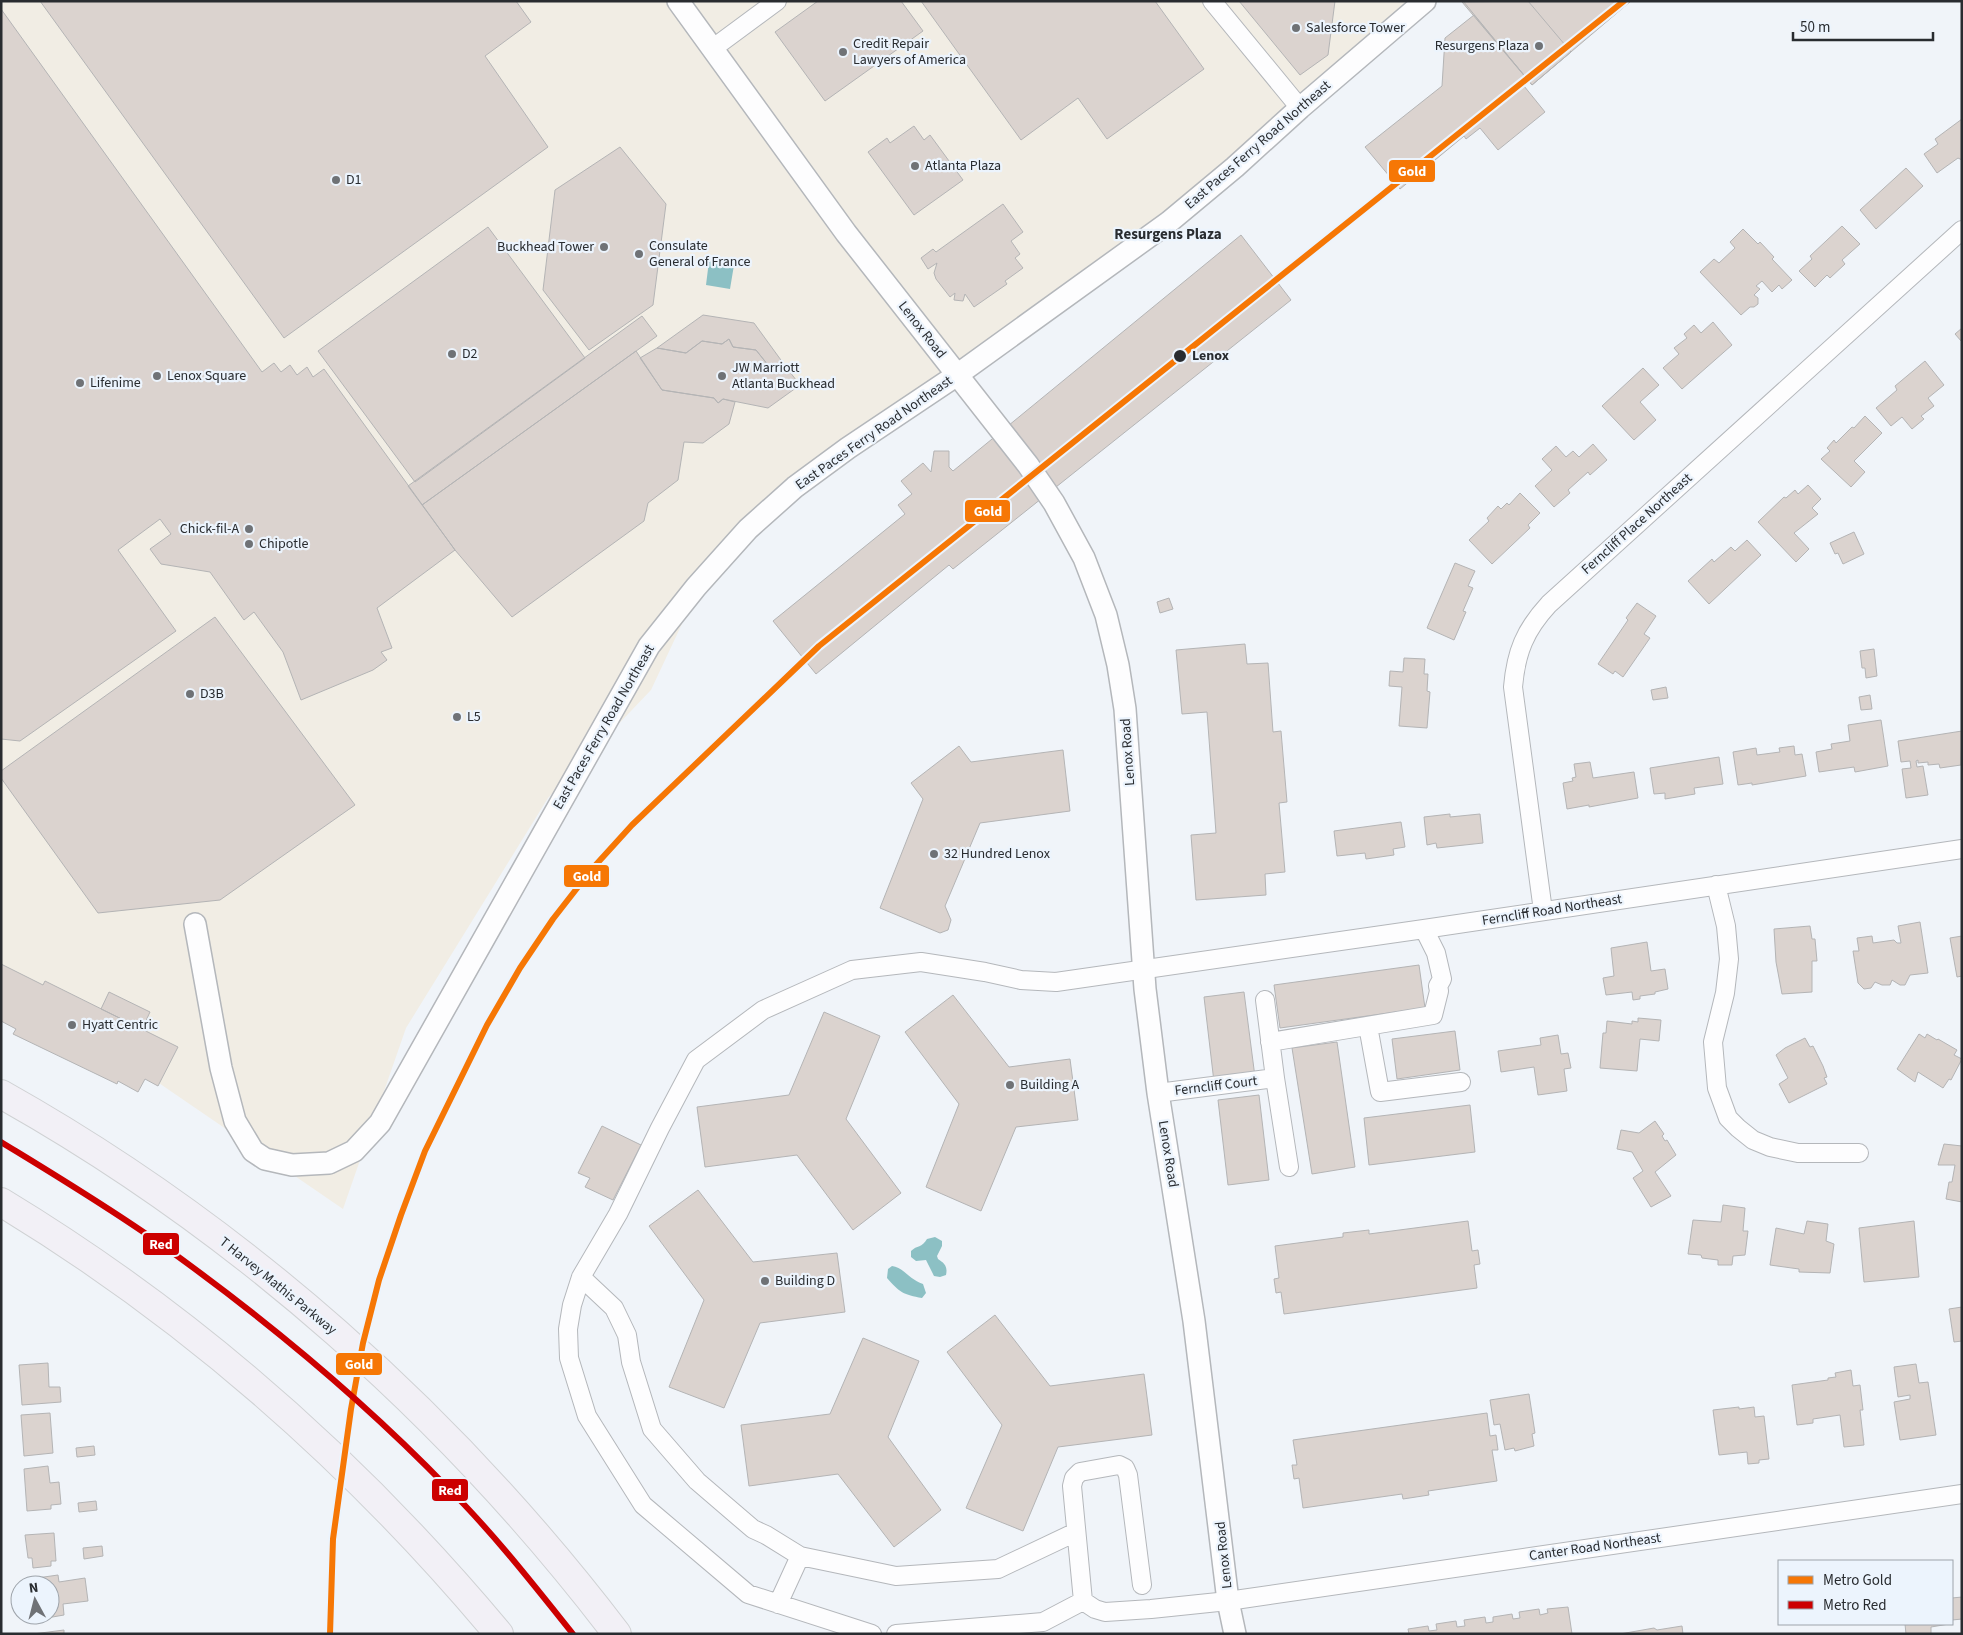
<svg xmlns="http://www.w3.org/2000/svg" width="1963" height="1635" font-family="'Source Sans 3',sans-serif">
<rect width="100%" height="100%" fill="#f0f4f9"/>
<!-- commercial -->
<path fill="#f1ede4" d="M1 1H1426L1175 211 951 365 709 566 651 690 548 798 406 1028 343 1209 77 1027 1 988Z"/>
<!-- water -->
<path fill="#8cc0c4" d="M709 261 734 265 730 289 706 285Z
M935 1237 942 1241V1246L937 1256 938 1259C944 1263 948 1266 946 1275L940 1277 934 1276 926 1260 916 1261 911 1257V1251C917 1245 922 1248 927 1239Z
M892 1266C903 1267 910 1280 923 1284L926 1293 922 1298C904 1295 899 1292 887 1278L888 1269Z"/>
<!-- building -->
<path fill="#dbd3cf" stroke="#b4b4b5" d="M40 1H516L531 22 485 56 548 147 284 338Z
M818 1H901L923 31 825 101 775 32Z
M921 1H1155L1204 69 1107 139 1078 98 1021 140Z
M1239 1H1335L1328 55 1300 75Z
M1463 1H1631L1532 85Z
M1528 1 1571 52 1532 85 1462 2Z
M1 9 262 372 274 363 281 372 290 365 297 375 307 367 313 377 324 369 455 550 377 608 392 648 381 652 387 660 373 670 301 700 283 652 254 612 244 620 210 572 161 564 150 549 171 534 160 519 118 550 176 631 20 741 1 739Z
M1474 15 1529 81 1524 86 1545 112 1498 150 1480 128 1466 139 1464 136 1400 189 1365 147 1442 86 1445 38Z
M1962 119V160L1958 158 1937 173 1924 154 1938 144 1935 139Z
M914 126 924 140 930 135 963 180 914 215 868 152 887 138 890 143Z
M620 147 666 204 653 305 589 350 543 290 555 190Z
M1906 168 1923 186 1876 229 1860 210Z
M1003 204 1023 232 1011 241 1020 254 1015 258 1023 268 1005 281 1007 284 974 307 965 294 963 301 954 300 955 293 950 297 936 279 934 273 937 263 928 269 921 258 933 249 936 252Z
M1842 226 1860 244 1842 260 1845 264 1830 278 1827 275 1815 287 1799 271 1812 259 1810 256Z
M488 227 585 358 415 482 318 351Z
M1743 229 1758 244 1760 242 1774 257 1772 259 1792 280 1782 289 1779 285 1772 292 1762 281 1756 286 1760 289 1754 295 1758 298V304L1754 307H1750L1741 315 1700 272 1714 259 1719 263 1735 248 1730 242Z
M1241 235 1291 300 953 569 949 565 816 674 773 621 905 514 898 505 912 494 901 481 923 463 931 472 934 451H949V467L953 471Z
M703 315 754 323 786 367 768 365 756 350 733 347 729 339 722 344 702 341 686 353 657 348Z
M642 316 657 336 422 505 408 486Z
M1713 322 1732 345 1682 389 1663 368 1679 354 1674 348 1687 338 1684 334 1694 325 1701 333Z
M1962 328V342L1955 334Z
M729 339 733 347 756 350 768 365 786 367 800 385 768 408 723 399 718 403 714 398 662 390 640 358 657 348 686 353 702 341 722 344Z
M636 351 662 390 714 398 718 403 723 399 735 402 729 424 703 443 684 442 678 480 648 503 644 521 512 617 455 550 422 505Z
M1925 361 1944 385 1928 398 1934 406 1921 416 1924 419 1912 429 1902 417 1891 426 1876 408 1897 390 1895 386Z
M1643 368 1659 385 1640 402 1656 420 1634 440 1602 406Z
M1865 416 1882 433 1854 461 1865 472 1851 487 1821 459 1830 451 1827 448 1834 440 1836 443 1852 427 1854 428Z
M1593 444 1607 460 1590 475 1588 472 1568 490 1570 493 1554 507 1535 486 1552 470 1542 459 1556 446 1566 457 1573 451 1579 457Z
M1808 485 1821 499 1812 508 1818 514 1794 533 1809 549 1796 562 1758 522 1784 497 1786 498 1795 490 1798 494Z
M1520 493 1540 513 1528 525 1530 528 1492 564 1469 540 1489 521 1487 518 1498 506 1501 509 1507 503 1509 505Z
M1854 532 1864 554 1843 564 1838 553 1835 554 1830 543Z
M1747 540 1761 555 1709 604 1688 581 1712 559 1714 562 1731 547 1735 551Z
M1455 563 1475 571 1468 586 1473 588 1463 611 1466 612 1454 640 1427 628Z
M1169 598 1173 609 1160 613 1157 602Z
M1637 603 1656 616 1644 634 1650 638 1623 677 1615 671 1613 674 1598 664 1628 620 1626 618Z
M215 617 355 805 220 900 98 913 1 778V771Z
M1245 644 1247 664 1268 663 1273 732 1281 731 1287 802 1279 803 1285 872 1265 874 1266 895 1196 900 1191 835 1216 833 1207 712 1182 714 1176 650Z
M1874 649 1877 676 1866 678 1865 668H1862L1860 651Z
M1404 658 1425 659 1424 674H1428L1427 691 1430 692 1427 728 1399 726 1402 687 1389 686 1390 671 1403 672Z
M1666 687 1668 698 1653 700 1651 690Z
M1870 695 1872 709 1861 710 1859 697Z
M1881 720 1888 766 1855 772 1854 767 1819 772 1816 752 1832 749 1831 744 1850 741 1848 725Z
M1962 731 1961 765 1940 768 1939 764 1928 765V762L1918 763V760L1916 761 1917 767 1923 766 1928 795 1906 798 1902 769 1911 768 1910 761 1901 762 1898 741Z
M959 746 971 762 1063 750 1070 811 980 823 945 906 951 920 948 930 940 933 880 908 923 799 911 783Z
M1794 746 1795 755 1802 754 1806 776 1752 785V783L1738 785 1733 752 1756 748 1757 755 1780 752 1779 748Z
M1719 757 1723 784 1694 788 1695 794 1665 799V793L1654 794 1650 768Z
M1590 762 1593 778 1634 772 1638 798 1589 807V805L1567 809 1563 783 1573 781 1572 778 1576 777 1574 764Z
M1450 814V817L1480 814 1483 843 1437 848 1436 843 1427 845 1424 817Z
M1401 822 1405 847 1393 849 1394 855 1366 859 1365 853 1337 856 1334 831Z
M1920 922 1928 973 1910 975 1905 985H1900L1892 980 1890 985H1882L1875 982 1871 988 1864 989 1858 983 1853 951H1859L1857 938 1872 936 1873 943 1894 940 1897 943H1901L1898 926Z
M1810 926 1812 939H1815L1817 961H1812V992L1782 994 1776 962 1774 929Z
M1962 936V976L1957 977 1950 938Z
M1647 942 1651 971 1665 969 1668 989 1655 992V994L1640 996V999L1633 1000 1632 992 1606 995 1603 978 1614 976 1611 948Z
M1 964 43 985 45 981 178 1047 158 1086 145 1079 138 1092 118 1081 117 1084 13 1034 16 1029 1 1021Z
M1419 965 1425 1008 1280 1028 1274 985Z
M109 992 150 1012 142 1029 101 1009Z
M1244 992 1255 1077 1214 1082 1204 997Z
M953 995 1009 1067 1070 1059 1078 1120 1016 1127 981 1211 926 1187 959 1104 905 1032Z
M824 1012 880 1036 846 1119 901 1193 853 1230 797 1155 705 1167 697 1107 789 1095Z
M1638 1018 1661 1020 1659 1041 1640 1039 1637 1071 1600 1068 1603 1033H1606L1607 1021 1632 1024V1021L1638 1022Z
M1455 1031 1460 1070 1397 1079 1392 1039Z
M1919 1034 1925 1038 1927 1034 1937 1040 1938 1039 1957 1050 1954 1055 1962 1059 1951 1080 1949 1079 1943 1088 1918 1072 1915 1082 1897 1069Z
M1558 1035 1561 1054 1568 1053 1571 1068 1564 1069 1567 1091 1538 1095 1534 1067 1501 1072 1498 1051 1541 1045 1540 1038Z
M1805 1038 1810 1047 1813 1046 1823 1066 1827 1077 1824 1078 1827 1084 1789 1103 1779 1084 1788 1078 1776 1055 1785 1048Z
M1337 1042 1355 1167 1312 1174 1292 1048Z
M1259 1095 1269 1180 1228 1185 1218 1100Z
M1470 1105 1475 1152 1369 1165 1364 1118Z
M1655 1121 1664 1134 1662 1136 1665 1141 1667 1140 1676 1155 1655 1172 1671 1196 1651 1207 1633 1178 1643 1171 1632 1152 1617 1149 1621 1130 1639 1133Z
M602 1126 641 1145 613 1200 585 1187 590 1178 578 1173Z
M1944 1144 1962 1146V1202L1946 1199 1949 1182H1952L1955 1165H1938Z
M698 1190 753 1262 837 1253 845 1312 760 1323 724 1408 669 1387 704 1300 649 1226Z
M1723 1205 1745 1208 1743 1231H1748L1745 1255 1733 1256 1732 1265H1718V1260L1702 1258 1701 1255 1688 1254 1693 1220 1721 1222Z
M1468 1221 1472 1251 1478 1250 1480 1264 1474 1265 1477 1288 1284 1314 1281 1292 1276 1293 1274 1279 1279 1278 1275 1246 1343 1237V1233L1369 1230V1234Z
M1807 1221 1828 1224 1826 1241 1834 1244 1830 1273 1799 1272V1269L1770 1265 1776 1228 1804 1234Z
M1914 1221 1919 1277 1864 1282 1859 1228Z
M1962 1307V1341L1954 1342 1949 1309Z
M995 1315 1050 1386 1144 1374 1152 1435 1058 1447 1023 1531 966 1508 1002 1425 947 1352Z
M863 1338 919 1361 888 1437 941 1510 894 1547 838 1474 749 1486 741 1425 830 1414Z
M48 1363 49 1387H60L61 1402 22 1405 19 1365Z
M1916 1364 1919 1383 1928 1382 1936 1435 1900 1440 1894 1402 1910 1399V1395L1898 1397 1894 1367Z
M1851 1370 1853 1386 1860 1385 1863 1410H1860L1864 1445 1844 1447 1840 1415 1813 1419V1423L1797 1425 1792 1385 1828 1380V1378L1836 1377 1835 1373Z
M1529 1394 1535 1433 1532 1434 1534 1446 1515 1451 1514 1448 1505 1450 1500 1424 1494 1425 1490 1400Z
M1739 1407V1409L1754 1407 1755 1417 1764 1416 1769 1459 1759 1460V1463L1748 1464 1747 1452 1719 1455 1713 1410Z
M50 1413 53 1453 24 1456 21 1415Z
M1487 1413 1490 1436 1496 1435 1498 1450H1492L1497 1481 1428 1491 1429 1495 1403 1499 1402 1494 1303 1508 1299 1478 1294 1479 1292 1465H1297L1293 1440Z
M94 1446 95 1455 77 1457 76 1448Z
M48 1466 50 1483 59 1482 61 1504 51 1505V1509L27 1511 24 1469Z
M96 1501 97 1510 79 1512 78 1503Z
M54 1533 56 1561H51V1566L33 1568 32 1558H28L25 1535Z
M102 1546 103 1556 84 1559 83 1548Z
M58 1575 59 1582 85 1578 88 1601 63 1604 64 1615 41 1619V1615H50V1585H31L30 1579Z
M1962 1597V1619L1952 1620V1598Z
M1568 1607 1572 1634H1409L1408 1629 1428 1626 1429 1631 1437 1630 1436 1624 1456 1621 1457 1627 1465 1626 1464 1620 1485 1617 1486 1623 1493 1622V1617L1512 1614 1513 1619 1520 1618 1519 1612 1539 1609 1540 1615 1548 1613 1547 1609Z
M1905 1624H1949L1931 1627V1634H1906Z
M1682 1626 1683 1634H1620L1654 1628 1657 1630Z
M64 1630V1634H33Z"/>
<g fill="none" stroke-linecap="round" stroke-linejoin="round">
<defs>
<path id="minor" d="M1212 1 1300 108
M712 49 777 1
M1716 885 1726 926 1729 959 1725 993 1713 1042 1717 1088 1728 1118 1738 1128 1753 1140 1770 1147 1798 1153H1859
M1543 911 1513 687C1516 652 1525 630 1549 604L1962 230
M1265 1000 1275 1078
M1368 1026 1380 1092 1461 1082
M1270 1042 1433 1015 1439 991 1438 986 1442 979 1436 953 1424 929
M1158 1093 1275 1078 1289 1167
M581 1277 614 1308 627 1335 631 1362 652 1429 697 1481 753 1529 766 1535 800 1556 896 1576 998 1569 1076 1532
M1083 1601 1072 1486 1074 1478 1080 1472 1119 1465 1125 1468 1128 1475 1142 1585
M778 1604 800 1556
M872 1634 748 1594 643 1505 587 1416 569 1358 568 1329 572 1305 581 1277 618 1214 660 1128 696 1060 763 1010 852 970 921 962 985 972 1021 980 1056 982 1424 929 1962 849
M896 1634 1043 1622 1083 1601 1095 1609 1105 1612 1151 1609 1228 1601 1962 1494"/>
<path id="tertiary" d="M678 1 846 233 1028 465 1054 503 1084 558 1106 615 1118 665 1125 709 1145 989 1158 1093 1194 1321 1228 1601 1235 1634
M195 924 221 1068 235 1121 253 1151 265 1159 292 1165 329 1163 354 1151 380 1123 649 646 696 587 748 529 795 487 848 448 957 375 1169 222 1235 167 1300 108 1425 1"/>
<path id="motorway" d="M1 1094C240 1228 451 1416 617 1634
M1 1202C191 1317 357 1464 499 1634"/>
</defs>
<!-- minor casing -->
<use href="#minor" stroke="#b4b7bb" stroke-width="20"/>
<!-- tertiary casing -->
<use href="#tertiary" stroke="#b4b7bb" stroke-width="24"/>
<!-- motorway casing -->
<use href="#motorway" stroke="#cfd1d3" stroke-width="30"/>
<!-- minor -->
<use href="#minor" stroke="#fdfdfe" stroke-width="18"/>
<!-- tertiary -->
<use href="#tertiary" stroke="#fdfdfe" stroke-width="21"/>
<!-- motorway -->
<use href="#motorway" stroke="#f2f0f6" stroke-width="28"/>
<defs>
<path id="metro-1" d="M330 1634 333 1539 351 1409 363 1343 379 1280 401 1215 425 1151 487 1025 520 968 553 919 592 869 632 825 819 646 1624 1"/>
<path id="metro-2" d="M1 1142C55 1175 110 1208 162 1245 264 1318 361 1398 449 1489 494 1534 533 1584 573 1634"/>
</defs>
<!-- metro-1 casing -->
<use href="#metro-1" stroke="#ecf4fd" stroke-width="10"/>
<!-- metro-2 casing -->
<use href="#metro-2" stroke="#ecf4fd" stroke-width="10"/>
<!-- metro-1 -->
<use href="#metro-1" stroke="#f67705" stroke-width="6"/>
<!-- metro-2 -->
<use href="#metro-2" stroke="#c00" stroke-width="6"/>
</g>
<!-- markers -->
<g fill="#6f7276" stroke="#ecf4fd" stroke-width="2">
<circle cx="1296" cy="28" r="5"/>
<circle cx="1539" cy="46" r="5"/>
<circle cx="843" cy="52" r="5"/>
<circle cx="915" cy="166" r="5"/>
<circle cx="336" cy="180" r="5"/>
<circle cx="604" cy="247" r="5"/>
<circle cx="639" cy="254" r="5"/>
<circle cx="452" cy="354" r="5"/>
<circle cx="157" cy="376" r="5"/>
<circle cx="722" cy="376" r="5"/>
<circle cx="80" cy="383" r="5"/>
<circle cx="249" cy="529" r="5"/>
<circle cx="249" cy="544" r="5"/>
<circle cx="190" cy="694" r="5"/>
<circle cx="457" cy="717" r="5"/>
<circle cx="934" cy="854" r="5"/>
<circle cx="72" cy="1025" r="5"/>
<circle cx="1010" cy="1085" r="5"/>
<circle cx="765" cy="1281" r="5"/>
</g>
<circle fill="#292c30" stroke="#ecf4fd" stroke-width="2" cx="1180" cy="356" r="7"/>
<g text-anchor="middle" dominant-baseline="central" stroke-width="4.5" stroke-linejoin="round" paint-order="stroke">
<!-- poi labels -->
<g font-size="14" fill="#292c30" stroke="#ecf4fd" text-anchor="start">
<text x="1306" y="28">Salesforce Tower</text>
<text x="853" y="44">Credit Repair<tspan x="853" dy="16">Lawyers of America</tspan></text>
<text x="1529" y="46" text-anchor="end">Resurgens Plaza</text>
<text x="925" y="166">Atlanta Plaza</text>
<text x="346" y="180">D1</text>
<text x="649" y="246">Consulate<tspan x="649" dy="16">General of France</tspan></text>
<text x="594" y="247" text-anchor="end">Buckhead Tower</text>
<text x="462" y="354">D2</text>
<text x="732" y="368">JW Marriott<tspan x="732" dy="16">Atlanta Buckhead</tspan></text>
<text x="167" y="376">Lenox Square</text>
<text x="90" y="383">Lifenime</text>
<text x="239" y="529" text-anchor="end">Chick-fil-A</text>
<text x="259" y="544">Chipotle</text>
<text x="200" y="694">D3B</text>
<text x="467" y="717">L5</text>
<text x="944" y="854">32 Hundred Lenox</text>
<text x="82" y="1025">Hyatt Centric</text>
<text x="1020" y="1085">Building A</text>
<text x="775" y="1281">Building D</text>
</g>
<!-- street labels -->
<g font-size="14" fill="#292c30" stroke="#ecf4fd">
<text transform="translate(1258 145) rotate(-41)">East Paces Ferry Road Northeast</text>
<text transform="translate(922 330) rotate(52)">Lenox Road</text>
<text transform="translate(874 433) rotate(-35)">East Paces Ferry Road Northeast</text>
<text transform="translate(1637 524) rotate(-42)">Ferncliff Place Northeast</text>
<text transform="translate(604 727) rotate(-60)">East Paces Ferry Road Northeast</text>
<text transform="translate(1128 752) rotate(-94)">Lenox Road</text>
<text transform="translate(1552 910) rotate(-9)">Ferncliff Road Northeast</text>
<text transform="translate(1216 1086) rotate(-7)">Ferncliff Court</text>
<text transform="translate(1168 1154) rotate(81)">Lenox Road</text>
<text transform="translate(278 1286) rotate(39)">T Harvey Mathis Parkway</text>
<text transform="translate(1595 1547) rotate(-8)">Canter Road Northeast</text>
<text transform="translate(1224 1555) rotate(-96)">Lenox Road</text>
</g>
<!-- stop labels -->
<g font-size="14" font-weight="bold" fill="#292c30" stroke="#ecf4fd" text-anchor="start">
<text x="1192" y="356">Lenox</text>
</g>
<!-- neighbourhood labels -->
<g font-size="15" font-weight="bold" fill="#292c30" stroke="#ecf4fd">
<text x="1168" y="234">Resurgens Plaza</text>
</g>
</g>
<g stroke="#ecf4fd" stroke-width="2">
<rect x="1388" y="159" width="48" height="24" rx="5" fill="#f67705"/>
<rect x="964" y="499" width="47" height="24" rx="5" fill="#f67705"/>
<rect x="563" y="864" width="47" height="24" rx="5" fill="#f67705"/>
<rect x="142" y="1232" width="38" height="24" rx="5" fill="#c00"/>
<rect x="335" y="1352" width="48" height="24" rx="5" fill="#f67705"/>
<rect x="431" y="1478" width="38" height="24" rx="5" fill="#c00"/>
</g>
<g font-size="14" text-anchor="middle" font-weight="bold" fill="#fff">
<text x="1412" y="176">Gold</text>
<text x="988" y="516">Gold</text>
<text x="587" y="881">Gold</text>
<text x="161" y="1249">Red</text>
<text x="359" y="1369">Gold</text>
<text x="450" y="1495">Red</text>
</g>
<!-- border -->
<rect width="1963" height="1635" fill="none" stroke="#292c30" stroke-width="5"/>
<!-- legend -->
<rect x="1778" y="1560" width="175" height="65" fill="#ecf4fd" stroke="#9ea4ab"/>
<rect x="1788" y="1576" width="25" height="8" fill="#f67705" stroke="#9ea4ab"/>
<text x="1823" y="1585" font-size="15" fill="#292c30">Metro Gold</text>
<rect x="1788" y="1601" width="25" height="8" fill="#cc0000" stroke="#9ea4ab"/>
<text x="1823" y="1610" font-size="15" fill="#292c30">Metro Red</text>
<!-- north arrow -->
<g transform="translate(35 1600) rotate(353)"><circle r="24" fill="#ecf4fd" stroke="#9ea4ab"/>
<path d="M0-4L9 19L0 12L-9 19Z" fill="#6f7276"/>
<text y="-8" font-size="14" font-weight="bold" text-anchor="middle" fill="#292c30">N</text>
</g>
<!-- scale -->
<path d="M1793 32v8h140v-8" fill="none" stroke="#292c30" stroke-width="2.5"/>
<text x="1800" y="32" font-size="15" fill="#292c30" stroke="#ecf4fd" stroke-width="4" paint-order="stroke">50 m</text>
</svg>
